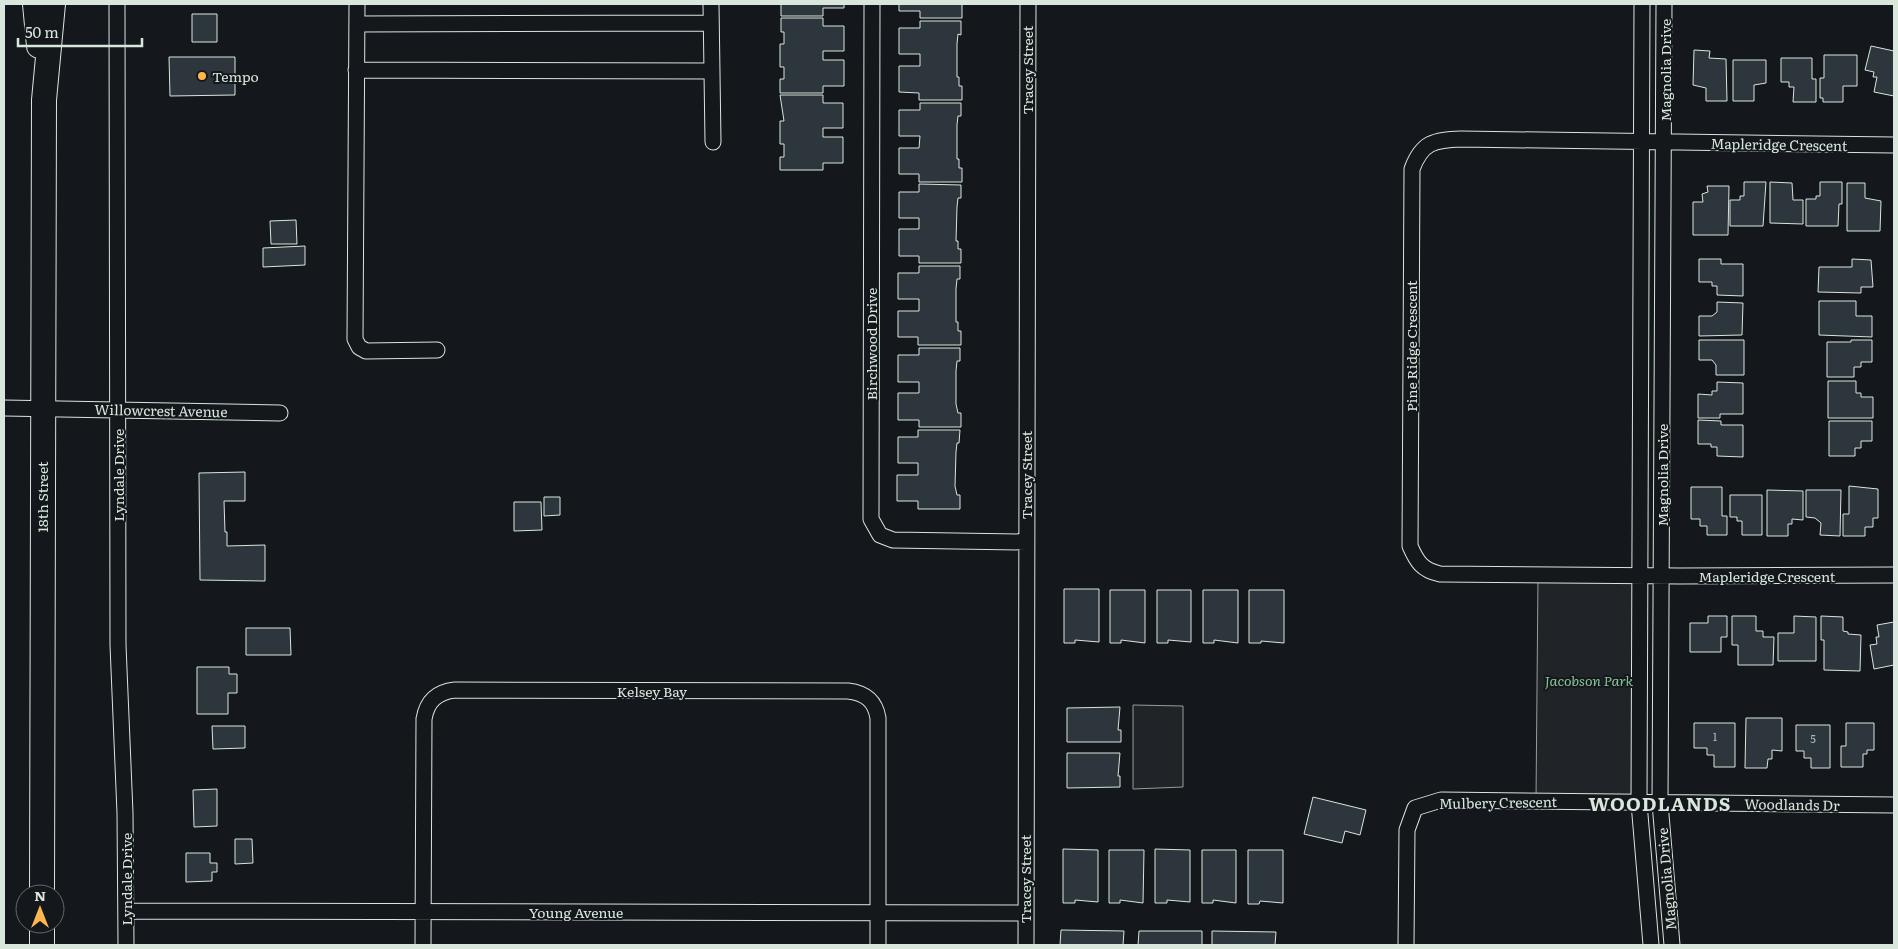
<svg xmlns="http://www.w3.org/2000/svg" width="1898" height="949" font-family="Literata,serif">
<rect width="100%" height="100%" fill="#14181c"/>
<!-- green -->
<path fill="#202428" stroke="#939e99" d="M1538 575 1640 576 1639 803 1536 801Z
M1133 705 1183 706V787L1133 789Z"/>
<!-- building -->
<path fill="#2c363c" stroke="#d8e6dc" d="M781 4H844V8H823V16H781Z
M899 4H962V18H920V11H899Z
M192 14H217V42H192Z
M781 18H823V26H844V51H823V60H844V86H823V93H780V79H784V67H780V44H784V32H781Z
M920 21H961V35L958 34 957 44V77H959V86H962V100H919V93L899 92V66H920V54H899V28H920Z
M1871 46 1894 51V96L1874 92 1877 77H1873L1874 72 1865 70Z
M1694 50 1710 51 1709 58 1726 59 1727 101H1706V88L1693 85Z
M1824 55H1857V86H1843V102H1823V98H1820V78H1824Z
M169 57H235V95L170 96Z
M1781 58H1812V79H1816V102H1793L1794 87H1789V82H1781Z
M1733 60H1766V83L1754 85V101H1733Z
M780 95H823V103H843V128H823V137H843V163H823V170H780V157H784V144H780V121H784Z
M920 103H961V116H958L957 125V159H959V168H962V182H919V174H899V148H919L920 136H899V110H920Z
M1744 182H1766L1763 226H1730V200H1740V196H1744Z
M1770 182 1792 183 1793 200H1803V224L1770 223Z
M1820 182H1842V204H1839L1838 226H1806V199H1816V196H1820Z
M1847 183H1865V198L1881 201 1880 231H1847Z
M919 184 961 185V198H958L957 207 956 241H958V249H961V263H919V256H899V229H919V218H899V192H919Z
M1707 186H1729L1728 235H1693V202H1703L1702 194 1708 192Z
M296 220 297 244H271L270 221Z
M305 246V265L263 267V248Z
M1699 259H1721V264H1743V296L1717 295V286H1712V282H1699Z
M1852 259 1871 260 1873 287H1861V293L1818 292 1819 267H1852Z
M919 266H960V279H957L956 289V322H958V331H961V345H918V337H898V311H919V299H898V273H919Z
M1819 301H1856V316H1872V337L1819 335Z
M1717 302 1743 303 1742 335 1699 336V316H1712L1717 312Z
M1699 340H1744V375H1716V365L1712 360H1699Z
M1851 340H1872V362H1861V367H1854V377H1827V342H1851Z
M919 348H960V361H957L956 371V404L958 413H961V427H919V420H898V393H919V382H898V355H919Z
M1828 381H1856V393H1861V397H1873V418H1828Z
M1717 382 1743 383V414H1720V418H1698V394L1712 395V391H1717Z
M1698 420 1721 421V425H1743V457L1717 456V447H1711V444H1698Z
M1829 421H1872V441H1861V448H1855V456H1829Z
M918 430H960L959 443H957L956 452 955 486 957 495H960V509H918V501H897V475H918V463H898V437H918Z
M245 472V501H224L225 532H227V546L265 545V581L200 580 199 473Z
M1849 486 1878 489V518H1873V527H1865V536H1843V514H1849Z
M1691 487H1722V516H1727V535H1707V526H1700V519H1691Z
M1767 490 1803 491V520L1792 519V524H1788V536H1767Z
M1806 490H1841L1840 536 1820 535 1821 523 1815 518 1806 517Z
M1730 495H1762V535H1742V521H1737V517H1730Z
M544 497H560V515L544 516Z
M514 502H541L542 530 514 531Z
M1064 589H1099V642L1075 640V643H1064Z
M1110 590H1145V643L1121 640V643H1110Z
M1157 590H1191V642L1168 640V643H1157Z
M1203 590H1238V643L1214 640V643H1203Z
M1249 590H1284V643L1261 641V643H1249Z
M1708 616H1727V637H1721V652H1690V623H1708Z
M1732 616H1756V631H1763V637H1774L1773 665H1738V645H1732Z
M1794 616 1816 617V661H1778V633H1794Z
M1821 616 1843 617V631L1848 632V634L1861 635 1860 671 1824 670V640H1821Z
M1894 622V665L1874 669 1870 645 1877 644 1876 637H1879L1877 625Z
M246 628H290L291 655H246Z
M197 667H229V674H237V693H228V714H197Z
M1120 707 1118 730H1121V742H1067V708Z
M1746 718H1782V751L1772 750V759H1768L1767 768H1745Z
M1694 723H1735V767H1714V755H1707V748H1694Z
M1846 723H1874V750H1867V754H1863V767H1841V746H1846Z
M1796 725H1830V768H1811V758H1804V751H1796Z
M212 726H245V748L213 749Z
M1067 753H1120L1118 776H1120V787L1067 788Z
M217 789V826L194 827 193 790Z
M1313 797 1366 810 1360 835 1345 831 1342 843 1304 834Z
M235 839H252L253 863 235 864Z
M1063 849 1098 850V902L1075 900V903H1063Z
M1155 849 1190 850V902L1167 900V903H1155Z
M1109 850H1144L1143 903 1120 900V903H1109Z
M1202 850H1236V903L1213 900V903H1202Z
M1248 850H1283V903L1260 901 1259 904H1248Z
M186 853H210V863H217V872H212V881L186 882Z
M1061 930 1124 931 1123 945H1060Z
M1139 931H1202V945H1138Z
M1212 931 1276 932 1275 945H1212Z"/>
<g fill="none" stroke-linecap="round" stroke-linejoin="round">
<defs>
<path id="street" d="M117 4 118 645 125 813 126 945
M357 4 355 339 359 347 366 351 437 350
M711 4 713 142
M872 4 871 519 880 535 893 540 1026 542
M1642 4 1639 803 1651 945
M1664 4 1660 803 1672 945
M357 24 711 23
M356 70 712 71
M1894 145 1461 139C1434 140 1422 142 1412 169L1410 546C1417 562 1422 570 1440 574L1680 576 1894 575
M4 408 280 413
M126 911 1026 913
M423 945 424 719C427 701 437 692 455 690L848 691C865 693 875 700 878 718V945
M1026 945 1028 4
M1406 945 1407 830 1415 808 1441 800 1894 805"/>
<path id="primary" d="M35 4 39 46
M42 894 44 100 53 4
M42 924V945"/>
</defs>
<!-- street casing -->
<use href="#street" stroke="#d8e6dc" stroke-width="17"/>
<!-- primary casing -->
<use href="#primary" stroke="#d8e6dc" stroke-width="26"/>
<!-- street -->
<use href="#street" stroke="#14181c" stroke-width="15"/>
<!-- primary -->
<use href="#primary" stroke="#14181c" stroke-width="24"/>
</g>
<!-- markers -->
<circle fill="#ffb74d" stroke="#14181c" stroke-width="2" cx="202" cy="76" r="5"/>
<g text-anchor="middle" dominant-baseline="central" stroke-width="4" stroke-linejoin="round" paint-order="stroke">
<!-- number labels -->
<g font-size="11" fill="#adbab4">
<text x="1715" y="736">1</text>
<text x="1813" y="738">5</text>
</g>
<!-- street labels -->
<g font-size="14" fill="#d8e6dc" stroke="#14181c">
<text transform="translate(1027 70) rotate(-90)">Tracey Street</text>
<text transform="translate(1665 70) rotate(-90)">Magnolia Drive</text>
<text transform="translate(1779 144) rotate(1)">Mapleridge Crescent</text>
<text transform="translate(871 344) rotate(-90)">Birchwood Drive</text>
<text transform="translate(1411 346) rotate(-90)">Pine Ridge Crescent</text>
<text transform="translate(161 410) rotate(1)">Willowcrest Avenue</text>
<text transform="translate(118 475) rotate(-90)">Lyndale Drive</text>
<text transform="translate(1026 475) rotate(-90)">Tracey Street</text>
<text transform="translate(1662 475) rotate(-90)">Magnolia Drive</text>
<text transform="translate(42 497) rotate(-90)">18th Street</text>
<text x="1767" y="576">Mapleridge Crescent</text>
<text x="652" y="691">Kelsey Bay</text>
<text transform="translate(1498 802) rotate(-1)">Mulbery Crescent</text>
<text transform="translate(1792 804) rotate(1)">Woodlands Dr</text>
<text transform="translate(126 879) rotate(-90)">Lyndale Drive</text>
<text transform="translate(1025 879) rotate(-90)">Tracey Street</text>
<text transform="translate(1666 879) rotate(-95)">Magnolia Drive</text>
<text x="576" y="912">Young Avenue</text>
</g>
<!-- poi labels -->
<g font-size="14" fill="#d8e6dc" stroke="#14181c" text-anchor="start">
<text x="212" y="76">Tempo</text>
</g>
<!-- park labels -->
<g font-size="14" font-style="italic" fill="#8ac095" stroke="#14181c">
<text x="1589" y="680">Jacobson Park</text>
</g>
<!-- district labels -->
<g font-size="19" font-weight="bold" letter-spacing="1" fill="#d8e6dc" stroke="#14181c">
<text x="1660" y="803">WOODLANDS</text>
</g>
</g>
<!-- border -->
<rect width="1898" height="949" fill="none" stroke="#d8e6dc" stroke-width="10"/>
<!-- north arrow -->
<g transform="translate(40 909)"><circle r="24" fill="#14181c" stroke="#626a69"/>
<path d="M0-4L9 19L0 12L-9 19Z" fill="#ffb74d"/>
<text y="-8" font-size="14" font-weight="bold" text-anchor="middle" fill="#d8e6dc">N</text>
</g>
<!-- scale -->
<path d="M18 38v8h124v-8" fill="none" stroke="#d8e6dc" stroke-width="2.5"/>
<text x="25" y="38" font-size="15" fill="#d8e6dc" stroke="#14181c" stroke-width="4" paint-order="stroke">50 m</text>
</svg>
